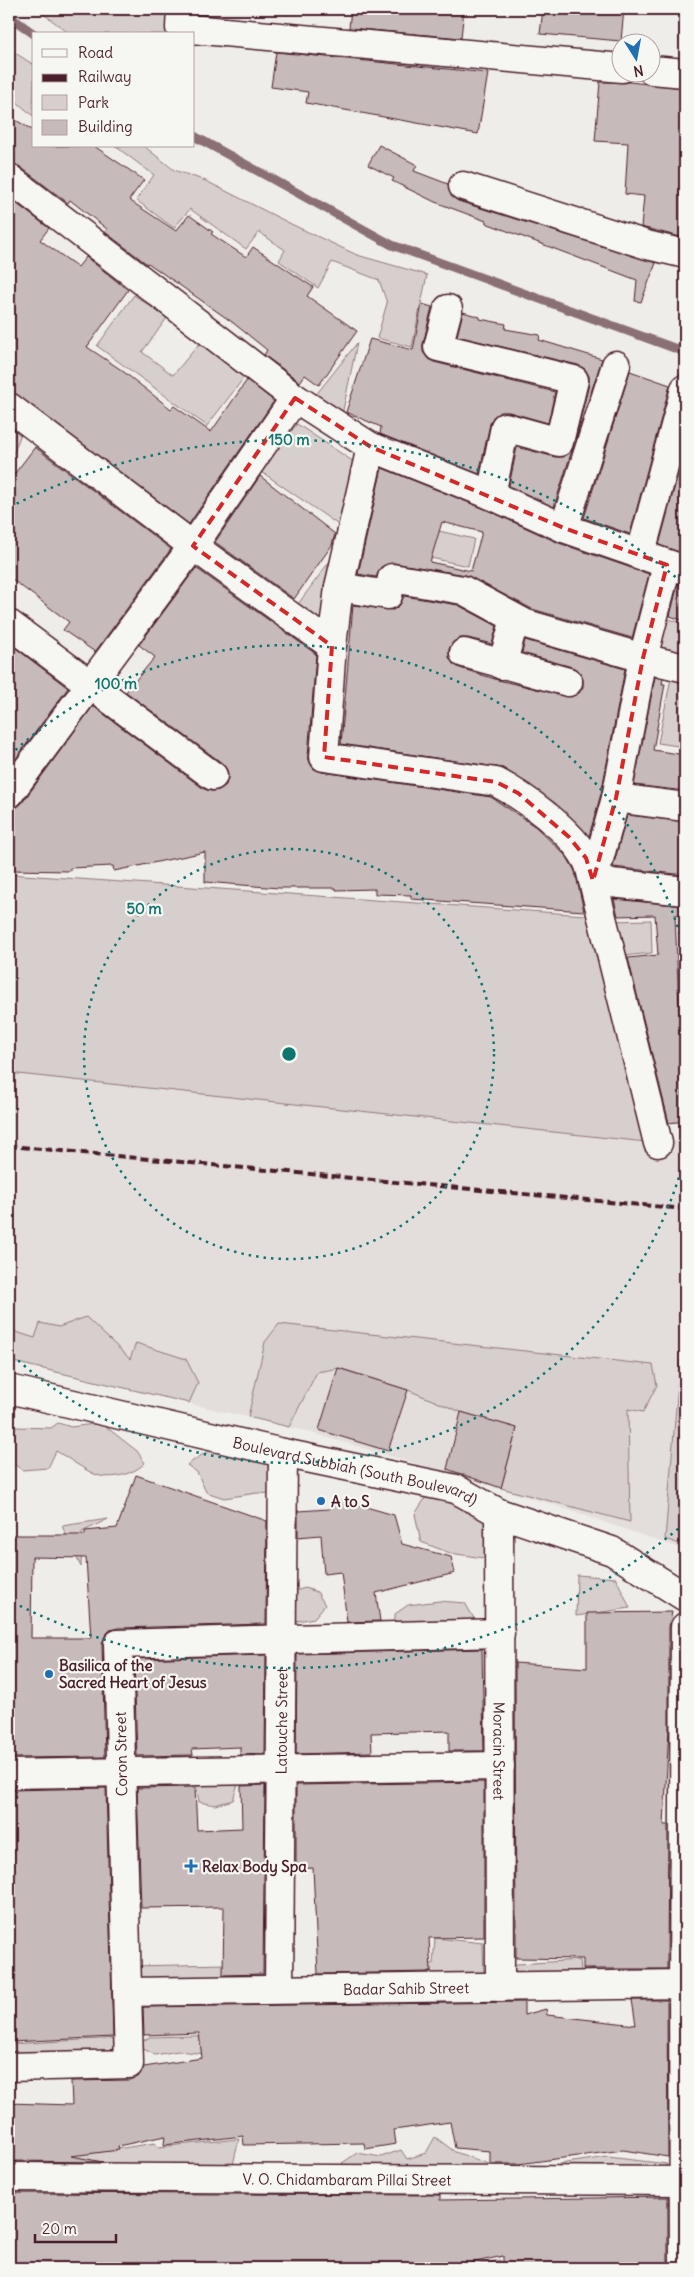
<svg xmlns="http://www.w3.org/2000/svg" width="694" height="2277" font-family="Delius,sans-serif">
<rect width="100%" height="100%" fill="#efedea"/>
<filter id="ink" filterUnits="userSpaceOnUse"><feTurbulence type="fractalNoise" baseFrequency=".02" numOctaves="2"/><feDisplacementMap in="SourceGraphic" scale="10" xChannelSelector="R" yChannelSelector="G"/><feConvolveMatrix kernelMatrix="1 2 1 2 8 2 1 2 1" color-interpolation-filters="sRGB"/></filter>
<g filter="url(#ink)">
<!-- built -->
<path fill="#e3dedc" d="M9 874 658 1143 685 1140V1550L551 1504 305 1431 9 1361Z
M678 918H685V1084Z"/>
<!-- green -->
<path fill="#d7cfce" stroke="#90777c" d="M37 9H168L166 34H70Z
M9 49 34 65 33 116 9 95Z
M115 146H144L174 170 206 181 291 224 357 255 427 275 412 347 377 338 387 303 379 280 332 262 318 288 279 261 285 250 259 232 246 249 190 209 174 228 136 200 154 175Z
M134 295 167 318 142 352 173 375 204 338 249 371 207 426 97 346Z
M357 343 342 415 315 396Z
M9 417 22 431 9 465Z
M297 424 357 464 340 526 259 470Z
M395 521 474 539 468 566 389 549Z
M341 546 327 629 298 604Z
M659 617 685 623V659L651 652Z
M672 673 685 676V747L658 743Z
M9 874 599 916 655 1143 9 1073Z
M651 920 652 953 623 956 611 921Z
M86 1317 130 1359 136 1343 186 1359 198 1383 189 1403 9 1361V1330L35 1338 40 1323 59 1327Z
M279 1324 653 1365 657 1385 643 1412 628 1409 630 1522 501 1488 517 1428 461 1412 408 1390 339 1368 317 1372 289 1427 248 1417 265 1342Z
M680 1360H685V1546L665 1539Z
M58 1423 71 1427 101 1423 137 1451 145 1463C134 1474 112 1480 97 1475 87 1472 67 1457 56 1451L48 1468 22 1470 9 1460V1435L16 1427 51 1428Z
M221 1442 275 1448 277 1494 257 1493 224 1498 206 1492 197 1472 187 1465Z
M426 1497 496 1510V1540L483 1558 450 1553 421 1542 415 1514Z
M108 1519 82 1532 81 1567 62 1526Z
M577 1575 616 1578 630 1608 576 1616Z
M305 1588 317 1592 325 1605 314 1618 298 1621 290 1613 295 1591Z
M439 1601 465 1603 475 1620 395 1625V1614L408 1605Z
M240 1777 233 1800 215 1805 199 1802 196 1784Z
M435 1938 483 1943 484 1981 334 1984 337 1966 433 1964Z
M580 1960 581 1971 595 1969 584 1974 502 1986V1965Z
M274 1963V1985L133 1988 132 1966Z
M231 2035 234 2057 178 2051 155 2055 136 2045 150 2037Z
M118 2038 124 2059 9 2063V2044Z
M435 2137 455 2152 489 2164 476 2192H355L342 2163 357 2153 381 2157 401 2150 407 2159 426 2153Z
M239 2139 232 2169 9 2177V2154L104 2151 155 2143 158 2147Z
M608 2157 667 2164 657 2194H564L559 2164Z
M500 2260 501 2268H466V2267Z"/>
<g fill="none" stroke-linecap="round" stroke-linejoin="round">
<!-- stream -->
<path stroke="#8a6f74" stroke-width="9" d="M9 16 34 34
M194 136 392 245 685 352"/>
</g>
<!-- building -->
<path fill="#c6babb" stroke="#4a1f2b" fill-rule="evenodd" d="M351 9H464L461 38 349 28Z
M543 9H624L621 41 540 34Z
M276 52 488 73 478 134 306 103 308 92 271 87Z
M600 82H629L685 88V238L641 227 644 196 625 194 628 143 595 141Z
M9 116 34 131V146H94L144 180 129 200 176 231 189 215 213 232 211 234 246 257 253 247 313 287 307 296 357 331 319 385 305 375 300 382 264 355 267 350 232 322 148 263 147 264 105 232 107 229 70 200 68 203 19 166 9 163Z
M379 145 417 165 414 171 448 184 451 196 458 201 656 263 641 302 635 301 637 280 486 223V221L435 202 392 181 394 178 368 165Z
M9 198 49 228 40 240 78 267 86 257 128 290 87 347 120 369 171 409 174 406 211 432 247 380 274 401 189 524 18 395 9 390Z
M422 304 432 307 423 344V352L428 359 434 362 555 392 548 423 509 412H500L493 417 490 424 479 474 380 434 381 427 346 412 370 339 413 350Z
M463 312 480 317V319L506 324 505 329 540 335 539 340 602 359 575 441 589 384V376L585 369 578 365 457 336Z
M630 371 670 385 630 534 584 518Z
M35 447 171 549 95 652 63 630 69 622 9 577V481Z
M517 447 555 457H564L573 447 554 507 509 486Z
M685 448V554L659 545Z
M382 468 485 509 559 543 649 574 632 638 532 609 466 575 394 563 381 567 376 577 358 574ZM442 522 482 532 471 571 430 562Z
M260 476 335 534 332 545 294 599 215 542Z
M196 568 316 654 308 756 310 763 314 769 322 772 491 797 536 827 567 857 575 871 584 911 411 899V895L375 894V889L336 890V888H279L205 882V852L114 871 113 866 70 868V871L9 870V809L16 808 22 803 93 706 204 789 211 791 219 790 226 785 228 778 227 770 222 763 126 692 155 657 139 645Z
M678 584 685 585V621L670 616Z
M404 596 458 605 497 626 492 644 468 638H460L453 642 449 649V657L453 664 460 668 498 680 571 697 579 693 583 687V679L579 671 572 667 522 653 525 640 625 669 601 794 589 836 555 803 503 768 341 744 353 605 393 610 400 605Z
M9 643 68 688 9 768Z
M655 677 663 679 662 684H665L653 750 685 755V791L634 785Z
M627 815 685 822V875L613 867Z
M614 899 685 906V914L675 915 684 1121 669 1123 628 958 658 955 655 915 618 916Z
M338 1368 408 1390 388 1451 319 1430Z
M461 1412 517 1428 501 1488 447 1469Z
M136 1475 267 1521 266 1624 118 1628 110 1630 105 1636 102 1644 105 1757 9 1758V1535H85V1531L117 1528ZM32 1557 86 1558 91 1638H31Z
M342 1500 394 1515 402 1544 451 1557 455 1573 376 1593 380 1621 347 1622 341 1572 324 1574 321 1535 298 1537V1511L329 1509Z
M672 1612 669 1627V1727L664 1825H668L667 1969H583V1959L516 1958 515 1663 587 1668V1613Z
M482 1649 484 1751H449V1731L371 1733 372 1752 296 1754 297 1654Z
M266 1655 265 1754 240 1755V1747L192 1749 193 1755 137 1756 134 1659Z
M484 1782V1937L429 1938 431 1972 318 1974 313 1868 296 1869V1785Z
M265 1785 263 1974 223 1975 224 1907 141 1908 137 1788 195 1787 197 1830 242 1828 241 1786Z
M106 1788 113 2037 9 2042V1790Z
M632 2000H667L668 2157 623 2150 518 2164H490V2151L455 2148 450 2122 394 2130 396 2144 365 2149 364 2143 244 2145 243 2136 164 2145 165 2136 118 2146 119 2150 71 2156 103 2162 10 2161 9 2103 72 2105 71 2081 130 2080 138 2077 144 2067 202 2058 199 2033 144 2035 143 2007 524 2002V2015L546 2009 547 2015 636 2025Z
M9 2193 440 2195V2200L668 2197V2268H503V2256L462 2265V2268H9Z"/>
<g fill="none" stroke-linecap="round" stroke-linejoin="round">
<defs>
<g id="street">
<path d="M181 9 180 28 622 68"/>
<path d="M652 70 685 73"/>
<path d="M9 178 295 398 371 447 491 495 564 528 685 570"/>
<path d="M463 186 647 245 685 254"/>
<path d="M448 309 438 347 574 380 559 442 505 427 491 495"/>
<path d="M9 407 193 546 332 646"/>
<path d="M371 447 339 587 332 646 324 757 496 782C523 796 572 831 586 859 590 865 591 874 593 881L685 891"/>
<path d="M564 528 616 365"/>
<path d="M640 556 685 389"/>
<path d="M339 587 388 595 392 578 463 590 526 624 643 658 685 668"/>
<path d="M9 624 213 776"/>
<path d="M464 653 568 682"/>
<path d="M502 665 515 619"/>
<path d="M9 794 193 546 295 398"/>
<path d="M616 798 685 807"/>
<path d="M658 1143 593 881 616 798 643 658 667 565"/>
<path id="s1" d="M499 1513 500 1987"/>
<path d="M9 1774 500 1766"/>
<path id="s2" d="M279 1989 283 1453"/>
<path id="s3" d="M127 1992 685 1984"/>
<path d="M9 2067 129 2064 118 1644 500 1633"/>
<path id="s4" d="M9 2177 685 2181"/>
</g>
<g id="secondary">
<path id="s5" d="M9 1389 283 1453 456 1489 499 1513 612 1551 685 1597"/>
<path d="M684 2268 683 1985 685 1627"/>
</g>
</defs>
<!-- street casing -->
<use href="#street" stroke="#4a1f2b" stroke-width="31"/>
<!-- secondary casing -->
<use href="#secondary" stroke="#4a1f2b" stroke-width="31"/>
<!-- street -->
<use href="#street" stroke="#f6f6f2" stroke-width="28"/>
<!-- secondary -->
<use href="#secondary" stroke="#f6f6f2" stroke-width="28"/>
<!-- rail -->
<path stroke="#4a1f2b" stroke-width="4" stroke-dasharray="8 4" stroke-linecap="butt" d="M9 1146 685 1209"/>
</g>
</g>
<!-- marked area -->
<path fill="none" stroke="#d62828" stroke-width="4" stroke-dasharray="10 6" stroke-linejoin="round" d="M295 398 371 447 564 528 667 565 643 658 616 798 593 881 586 858 569 837 518 793 496 782 324 757 332 646 193 546Z"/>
<!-- distance rings -->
<g fill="none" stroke="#0f766e" stroke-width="2.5" stroke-dasharray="2.5 5">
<circle cx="289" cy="1054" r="205"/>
<path d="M685 1156A409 409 0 0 1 10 1353M10 755A409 409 0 0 1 685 952"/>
<path d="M684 1524A614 614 0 0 1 10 1601M10 507A614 614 0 0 1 684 584"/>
</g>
<!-- markers -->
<g fill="#1f6fb2" stroke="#f6f6f2" stroke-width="2">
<circle cx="321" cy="1501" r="5"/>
<circle cx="49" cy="1674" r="5"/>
<path d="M188.5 1858.5h5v5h5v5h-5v5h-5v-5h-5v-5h5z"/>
</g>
<g text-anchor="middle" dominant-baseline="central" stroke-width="4.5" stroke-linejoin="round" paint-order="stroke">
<!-- street labels -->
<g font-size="15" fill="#4a1f2b" stroke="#f6f6f2">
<text stroke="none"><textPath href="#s5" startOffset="356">Boulevard Subbiah (South Boulevard)</textPath></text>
<text stroke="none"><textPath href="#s2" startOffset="268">Latouche Street</textPath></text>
<text stroke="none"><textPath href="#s1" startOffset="238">Moracin Street</textPath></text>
<text transform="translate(121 1754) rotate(-91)">Coron Street</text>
<text stroke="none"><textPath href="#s3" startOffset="279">Badar Sahib Street</textPath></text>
<text stroke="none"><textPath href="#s4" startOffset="338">V. O. Chidambaram Pillai Street</textPath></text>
</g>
<!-- poi labels -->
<g font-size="15" font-weight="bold" fill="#4a1f2b" stroke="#f6f6f2" text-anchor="start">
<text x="331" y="1501">A to S</text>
<text x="59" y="1665">Basilica of the<tspan x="59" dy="17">Sacred Heart of Jesus</tspan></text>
<text x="202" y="1866">Relax Body Spa</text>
</g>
</g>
<circle cx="289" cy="1054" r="8" fill="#0f766e" stroke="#f6f6f2" stroke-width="2.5"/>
<g font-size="15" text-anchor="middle" font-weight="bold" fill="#0f766e" stroke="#f6f6f2" stroke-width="4.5" stroke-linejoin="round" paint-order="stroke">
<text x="289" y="445">150 m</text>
<text x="116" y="689">100 m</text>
<text x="144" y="914">50 m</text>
</g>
<!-- margin -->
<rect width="694" height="2277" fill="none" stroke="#f6f6f2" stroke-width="30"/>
<rect x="15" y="15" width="664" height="2247" fill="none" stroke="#4a1f2b" stroke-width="2" filter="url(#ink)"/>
<!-- legend -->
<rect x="32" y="32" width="162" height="115" fill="#f6f6f2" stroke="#b1a0a2"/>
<rect x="42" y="49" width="25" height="8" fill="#f6f6f2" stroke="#b1a0a2"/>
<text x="78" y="58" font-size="15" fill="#4a1f2b">Road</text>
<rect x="42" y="74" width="25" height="8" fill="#4a1f2b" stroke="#b1a0a2"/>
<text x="78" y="82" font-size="15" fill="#4a1f2b">Railway</text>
<rect x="42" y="95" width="25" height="15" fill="#d7cfce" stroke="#b1a0a2"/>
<text x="78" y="108" font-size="15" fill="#4a1f2b">Park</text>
<rect x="42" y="120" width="25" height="15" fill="#c6babb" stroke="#b1a0a2"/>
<text x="78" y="132" font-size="15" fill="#4a1f2b">Building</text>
<!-- north arrow -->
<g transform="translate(636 58) rotate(169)"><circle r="24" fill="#f6f6f2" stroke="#b1a0a2"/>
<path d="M0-4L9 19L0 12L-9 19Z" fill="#1f6fb2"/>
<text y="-8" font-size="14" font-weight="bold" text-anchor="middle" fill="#4a1f2b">N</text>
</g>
<!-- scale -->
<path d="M35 2234v8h81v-8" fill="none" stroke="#4a1f2b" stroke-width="2.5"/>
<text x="42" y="2234" font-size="15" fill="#4a1f2b" stroke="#f6f6f2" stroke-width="4" paint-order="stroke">20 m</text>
</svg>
